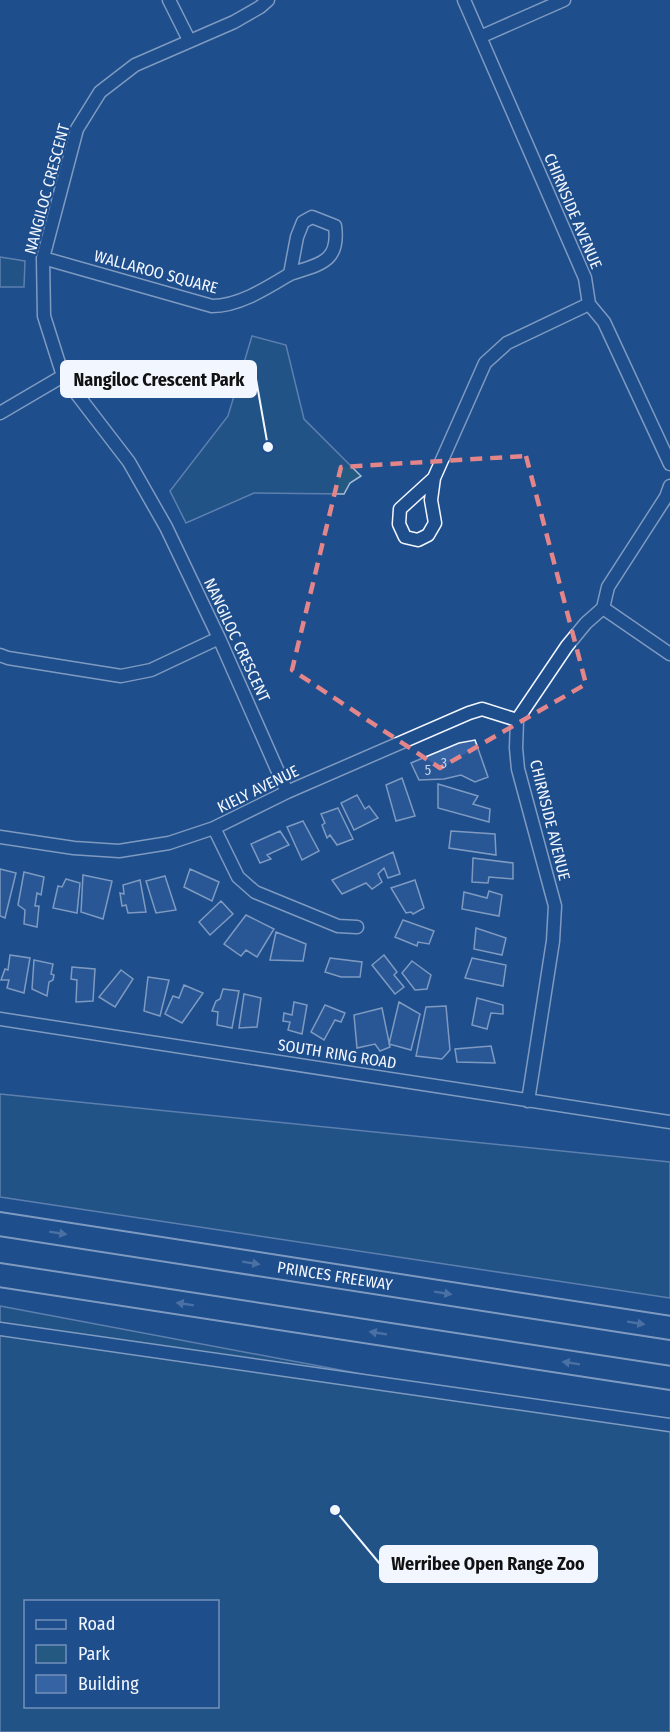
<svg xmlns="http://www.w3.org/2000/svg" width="670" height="1732" font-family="'Fira Sans Condensed',sans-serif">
<rect width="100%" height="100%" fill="#1f4e8c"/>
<!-- green -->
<path fill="#245a82" stroke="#a8bbd7" stroke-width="1.5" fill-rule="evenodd" d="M0 257 25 261 24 287H0Z
M252 336 286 345 304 419 361 476 350 483 344 494 254 493 186 523 170 491 228 416Z
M0 1094 670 1162V1298L0 1197Z
M0 1306 372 1376 670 1419V1732H0ZM26 1602H218V1706H26Z"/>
<!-- building -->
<path fill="#3563a3" stroke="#f2f6ff" stroke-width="1.5" d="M475 740 488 777 475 782 461 775 444 779 419 780 411 763 459 743Z
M402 778 415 816 396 821 386 785Z
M438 784 478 796 473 804 490 809 489 822 438 808Z
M357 795 365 809 369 806 378 818 354 830 341 803Z
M338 808 353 839 337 845 330 835 327 838 322 825 325 823 321 814Z
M303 821 319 851 302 860 287 827Z
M280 831 289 845 267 855 271 859 260 863 251 844Z
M451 831 495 834 496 855 449 848Z
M393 852 400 874 388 878 384 868 378 874 382 882 372 889 366 883 342 894 332 880Z
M473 858 513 863V879L489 877 488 883 472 882Z
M0 869 16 873 5 918 0 916Z
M190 869 219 882 212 901 184 887Z
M24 872 44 877 41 895 37 893 35 906H39L37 927 24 924 25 910 18 905Z
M83 875 112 881 103 919 81 912Z
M165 876 176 910 156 913 146 881Z
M66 879 80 883 77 913 53 908 58 886 62 887Z
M140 880 146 912 128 913 126 905 122 906 120 893 124 894 123 885Z
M415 880 424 908 413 914 411 912 406 913 391 888Z
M489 891 502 895 499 916 462 909 464 892 487 898Z
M221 901 233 914 210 935 199 922Z
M246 915 274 929 257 957 246 950 241 956 224 944Z
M403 920 434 931 429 944 418 942 417 946 395 937Z
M476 928 506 938 502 955 474 949Z
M276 932 306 944 303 961 270 960Z
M10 955 30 958 24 993 7 988 9 980H1L5 969 8 970Z
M384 955 397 972 394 975 404 987 395 994 372 965Z
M330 958 362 962 360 977H341L325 972Z
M472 958 506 965 503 986 465 978Z
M34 960 53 964 51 974 54 975 53 980 49 982 47 996 32 989Z
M412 961 431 975 427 989 415 990 402 973Z
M72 967 95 969 93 1001 76 1002 77 980 71 979Z
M121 970 133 979 115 1007 99 997Z
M148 977 169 980 160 1016 144 1011Z
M184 985 203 993 182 1023 165 1014 173 996 179 998Z
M223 989 239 991 232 1028 217 1025 218 1012 212 1011 216 1001 220 999Z
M244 994 261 998 257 1027 239 1028Z
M477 998 503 1005V1014L491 1013 487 1029 472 1025Z
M294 1002 307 1005 302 1034 288 1030 290 1022 283 1021 284 1013 292 1015Z
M399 1002 420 1014 411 1050 389 1044Z
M325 1005 345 1013 341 1022 335 1020 324 1040 311 1032Z
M446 1006 450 1050 442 1059 416 1056 426 1007Z
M382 1008 390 1047 380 1051 375 1044 357 1048 354 1015Z
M491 1046 495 1063 457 1062 455 1049Z"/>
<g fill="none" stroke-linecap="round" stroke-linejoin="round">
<defs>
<path id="minor" d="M169 0 189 40
M268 0 260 7 234 22 135 65 100 92 77 129 43 258 44 316 63 376 129 462 166 527 219 638 287 792
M464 0 585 278 589 304 604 322 670 464
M480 37 564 0
M43 258 212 306C239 306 267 288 290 274L297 237 303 222 312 217 335 226C340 263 319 264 290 274
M0 413 63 376
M434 478 431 500 435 523 428 535 418 540 405 537 399 524 400 509 434 478 485 363 507 343 589 304
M603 608 670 654
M0 655 8 658 121 676 151 670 219 638
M214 828 238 877 255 892 338 926 357 927
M0 837 74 848 119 851 169 843 214 828 287 792 469 713 482 709 517 720
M0 1019 670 1122
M528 1101 553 941 555 906 518 769 516 748 517 720 567 646 586 623 603 608 608 587 666 497 670 486
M0 1329 670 1425"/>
<path id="motorway" d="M0 1224 670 1328
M0 1275 670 1378"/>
</defs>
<!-- minor casing -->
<use href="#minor" stroke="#f2f6ff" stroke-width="15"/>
<!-- motorway casing -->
<use href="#motorway" stroke="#f2f6ff" stroke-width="26"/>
<!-- minor -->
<use href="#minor" stroke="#1f4e8c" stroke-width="12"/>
<!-- motorway -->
<use href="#motorway" stroke="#1f4e8c" stroke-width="22"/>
</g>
<!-- one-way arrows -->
<defs><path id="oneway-solid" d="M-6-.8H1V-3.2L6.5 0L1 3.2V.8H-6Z" transform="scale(1.5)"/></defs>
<g fill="#7e9ac0">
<use href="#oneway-solid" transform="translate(58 1233) rotate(9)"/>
<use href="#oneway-solid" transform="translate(251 1263) rotate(9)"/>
<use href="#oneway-solid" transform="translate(443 1293) rotate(9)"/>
<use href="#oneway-solid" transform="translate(185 1304) rotate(-171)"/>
<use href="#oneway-solid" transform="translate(636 1323) rotate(9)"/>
<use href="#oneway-solid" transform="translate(378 1333) rotate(-171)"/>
<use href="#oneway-solid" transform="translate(571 1363) rotate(-171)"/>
</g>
<!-- marked area -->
<path d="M0 0H670V1732H0ZM526 456 586 684 440 768 292 670 341 467Z" fill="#1f4e8c" fill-opacity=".55" fill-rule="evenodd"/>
<path fill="none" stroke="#e38589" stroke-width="4.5" stroke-dasharray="12 8" stroke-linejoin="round" d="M526 456 586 684 440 768 292 670 341 467Z"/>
<g text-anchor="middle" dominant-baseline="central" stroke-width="4.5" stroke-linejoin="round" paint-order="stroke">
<!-- number labels -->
<g font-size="14" fill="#c3d1e8">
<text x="444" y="763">3</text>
<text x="428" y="770">5</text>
</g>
<!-- street labels -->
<g font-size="16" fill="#f2f6ff" stroke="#1f4e8c">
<text transform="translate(47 189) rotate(-75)">NANGILOC CRESCENT</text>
<text transform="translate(573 211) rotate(67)">CHIRNSIDE AVENUE</text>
<text transform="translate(156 272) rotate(15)">WALLAROO SQUARE</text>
<text transform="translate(237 640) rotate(65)">NANGILOC CRESCENT</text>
<text transform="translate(258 789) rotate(-26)">KIELY AVENUE</text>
<text transform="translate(550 820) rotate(76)">CHIRNSIDE AVENUE</text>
<text transform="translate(337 1054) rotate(9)">SOUTH RING ROAD</text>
<text transform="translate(335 1276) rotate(9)">PRINCES FREEWAY</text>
</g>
</g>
<!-- callouts -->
<path fill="none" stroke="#f2f6ff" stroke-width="2" d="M268 447L256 379M335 1510L380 1564"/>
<g fill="#f2f6ff" stroke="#1f4e8c" stroke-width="2">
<circle cx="268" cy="447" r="6"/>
<circle cx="335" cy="1510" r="6"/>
</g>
<g fill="#f2f6ff" stroke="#f2f6ff" stroke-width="2">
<rect x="61" y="361" width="195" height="36" rx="6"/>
<rect x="380" y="1546" width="217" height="36" rx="6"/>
</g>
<g font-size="18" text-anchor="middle" font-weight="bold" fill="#111">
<text x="159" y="386">Nangiloc Crescent Park</text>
<text x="488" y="1570">Werribee Open Range Zoo</text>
</g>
<!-- legend -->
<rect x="24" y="1600" width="195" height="108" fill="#1f4e8c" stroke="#7391ba" stroke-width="1.5"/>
<rect x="36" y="1620" width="30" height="9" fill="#1f4e8c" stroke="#7391ba" stroke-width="1.5"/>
<text x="78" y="1630" font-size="18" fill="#f2f6ff">Road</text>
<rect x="36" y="1645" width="30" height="18" fill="#245a82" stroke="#7391ba" stroke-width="1.5"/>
<text x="78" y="1660" font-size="18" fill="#f2f6ff">Park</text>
<rect x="36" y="1675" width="30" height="18" fill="#3563a3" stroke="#7391ba" stroke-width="1.5"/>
<text x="78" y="1690" font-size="18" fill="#f2f6ff">Building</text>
</svg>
